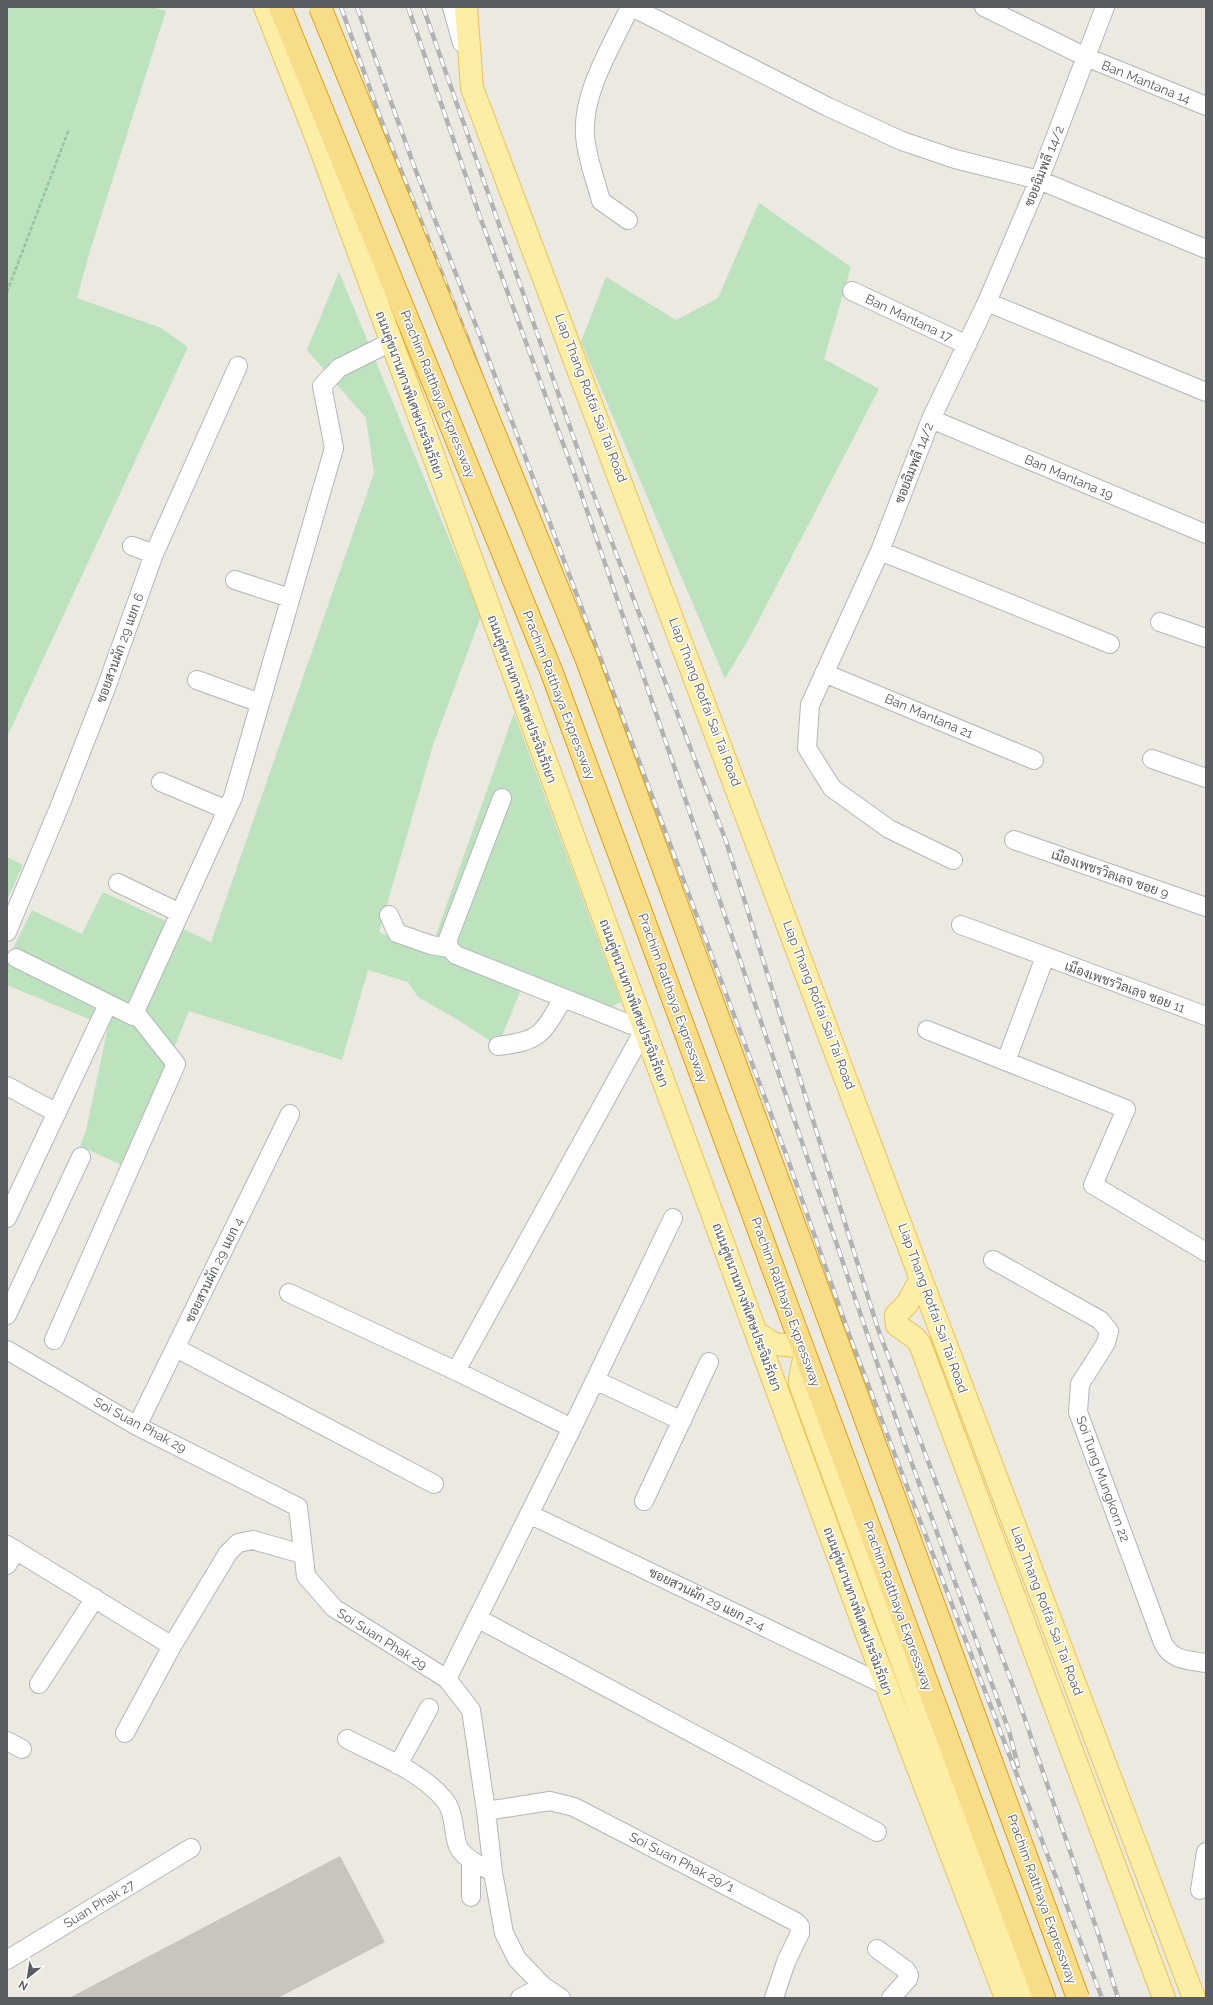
<svg xmlns="http://www.w3.org/2000/svg" width="1213" height="2005" font-family="Raleway,Sarabun,sans-serif">
<rect width="100%" height="100%" fill="#ebe9e0"/>
<!-- green -->
<path fill="#bce3bd" d="M7 7H153L166 11 89 254 77 298 161 328 188 347 7 737Z
M759 203 851 267 824 359 879 389 752 633 725 679 581 342 606 277 676 320 718 298Z
M339 272 481 616 433 745 379 932 429 955 514 713 621 1002 609 1008 527 975 498 1046 460 1021 418 997 408 982 368 970 342 1060 189 1011 126 1167 80 1146 86 1131 108 1027 7 985V960L32 910 82 934 103 892 211 942 374 473 366 418 307 350Z
M7 857 23 865 7 900Z"/>
<!-- building -->
<path fill="#c8c5bf" d="M340 1856 385 1942 278 1998H69Z"/>
<g fill="none" stroke-linecap="round" stroke-linejoin="round">
<defs>
<path id="minor" d="M452 7 462 43
M632 7 828 107 902 141 955 159 1039 180 1206 249
M984 7 1086 57 1206 106
M628 220 601 201C596 181 586 156 585 135 582 92 612 46 630 7
M852 291 967 345
M987 302 1206 392
M931 419 1206 534
M132 546 154 554
M880 551 1110 644
M235 580 290 598
M1160 622 1206 638
M824 673 1034 760
M197 680 260 703
M1152 759 1206 778
M161 782 227 810
M1014 840 1206 907
M953 860 889 829 832 788 807 748 810 705 880 551 931 419 987 302 1039 180 1105 7
M118 883 180 913
M389 915 397 933 431 945 449 948
M961 925 1206 1016
M7 932 61 803 106 688 154 554 238 366
M16 958 133 1016 233 797 334 448 322 386 339 368 391 342
M927 1030 1126 1109 1093 1185 1206 1252
M498 1046C540 1041 543 1034 563 998
M1006 1061 1045 957
M7 1086 57 1113
M7 1218 108 1004
M993 1260 1100 1320 1109 1331 1106 1343 1080 1384 1078 1412 1163 1643C1172 1661 1188 1660 1206 1663
M289 1293 456 1371 572 1428
M7 1315 81 1157
M54 1340 176 1064 135 1012
M176 1348 434 1484
M7 1350 137 1426 298 1507 306 1576 334 1608 447 1679 471 1710 486 1811 493 1872 504 1933 517 1959 543 1986 561 1998
M456 1371 644 1030 456 955 449 948 448 939 502 798
M595 1380 682 1421
M137 1426 290 1114
M644 1501 709 1362
M529 1514 885 1685
M7 1545 172 1646 228 1553 238 1543 253 1540 302 1554
M7 1565 16 1550
M477 1618 877 1832
M447 1679 572 1428 673 1218
M39 1684 95 1598
M125 1733 172 1646
M347 1739C379 1756 419 1770 443 1798 457 1813 452 1839 460 1850 469 1861 481 1866 493 1872
M7 1741 22 1749
M398 1765 429 1708
M486 1811 550 1801 574 1807 796 1922 800 1926V1933L786 1962 774 1998
M1200 1890 1206 1852
M471 1897V1861
M877 1949 906 1970 909 1975 908 1979 891 1998
M7 1960 191 1848
M520 1998 543 1986"/>
<path id="major" d="M265 7 317 139 866 1632 1006 1998
M466 7 472 88 921 1279 1194 1998
M921 1279 907 1304 896 1315 897 1325 915 1338 920 1344 1164 1998
M757 1333C762 1336 767 1340 773 1343 781 1347 801 1342 804 1353 806 1359 799 1373 800 1384L929 1736 1028 1998"/>
<path id="highway" d="M280 7 552 673 1044 1998"/>
</defs>
<!-- minor casing -->
<use href="#minor" stroke="#b3b6ba" stroke-width="20"/>
<!-- major casing -->
<use href="#major" stroke="#ebc359" stroke-width="24"/>
<!-- highway casing -->
<use href="#highway" stroke="#e2a008" stroke-width="24"/>
<!-- path -->
<path stroke="#96c3a3" stroke-width="2.5" stroke-dasharray="4 2" stroke-linecap="butt" d="M7 292 69 129"/>
<!-- minor -->
<use href="#minor" stroke="#fff" stroke-width="18"/>
<!-- major -->
<use href="#major" stroke="#fceea4" stroke-width="22"/>
<!-- highway -->
<use href="#highway" stroke="#f8dd89" stroke-width="22"/>
<defs>
<path id="rail" d="M341 7 380 117 468 340 776 1162 839 1343 1022 1823 1071 1998
M357 7 414 166 480 336 787 1157 850 1337 1102 1998
M408 7 480 217 579 487 903 1439 1009 1731 1018 1766
M423 7 593 493 726 841 878 1329 1018 1699 1099 1936 1118 1998"/>
</defs>
<!-- rail casing -->
<use href="#rail" stroke="#b1b2b2" stroke-width="4.5"/>
<!-- rail -->
<use href="#rail" stroke="#fff" stroke-width="3" stroke-dasharray="9" stroke-linecap="butt"/>
<defs>
<path id="highway-bridge" d="M320 7 587 660 1078 1998"/>
</defs>
<!-- highway-bridge casing -->
<use href="#highway-bridge" stroke="#e2a008" stroke-width="24" stroke-linecap="butt"/>
<!-- highway-bridge -->
<use href="#highway-bridge" stroke="#f8dd89" stroke-width="22"/>
</g>
<g text-anchor="middle" dominant-baseline="central" stroke-width="3" stroke-linejoin="round" paint-order="stroke">
<!-- street labels -->
<g font-size="13" fill="#595c60" stroke="#fff">
<text transform="translate(1146 82) rotate(22)">Ban Mantana 14</text>
<text transform="translate(1044 166) rotate(-68)">ซอยฉิมพลี 14/2</text>
<text transform="translate(909 318) rotate(25)">Ban Mantana 17</text>
<text transform="translate(438 394) rotate(68)">Prachim Ratthaya Expressway</text>
<text transform="translate(410 395) rotate(70)">ถนนคู่ขนานทางพิเศษประจิมรัถยา</text>
<text transform="translate(591 398) rotate(69)">Liap Thang Rotfai Sai Tai Road</text>
<text transform="translate(914 463) rotate(-69)">ซอยฉิมพลี 14/2</text>
<text transform="translate(1069 477) rotate(23)">Ban Mantana 19</text>
<text transform="translate(120 648) rotate(-70)">ซอยสวนผัก 29 แยก 6</text>
<text transform="translate(559 695) rotate(69)">Prachim Ratthaya Expressway</text>
<text transform="translate(522 699) rotate(70)">ถนนคู่ขนานทางพิเศษประจิมรัถยา</text>
<text transform="translate(705 702) rotate(69)">Liap Thang Rotfai Sai Tai Road</text>
<text transform="translate(929 716) rotate(23)">Ban Mantana 21</text>
<text transform="translate(1110 874) rotate(19)">เมืองเพชรวิลเลจ ซอย 9</text>
<text transform="translate(1125 987) rotate(20)">เมืองเพชรวิลเลจ ซอย 11</text>
<text transform="translate(673 998) rotate(70)">Prachim Ratthaya Expressway</text>
<text transform="translate(634 1003) rotate(70)">ถนนคู่ขนานทางพิเศษประจิมรัถยา</text>
<text transform="translate(819 1005) rotate(69)">Liap Thang Rotfai Sai Tai Road</text>
<text transform="translate(214 1270) rotate(-64)">ซอยสวนผัก 29 แยก 4</text>
<text transform="translate(786 1302) rotate(70)">Prachim Ratthaya Expressway</text>
<text transform="translate(747 1307) rotate(70)">ถนนคู่ขนานทางพิเศษประจิมรัถยา</text>
<text transform="translate(933 1308) rotate(70)">Liap Thang Rotfai Sai Tai Road</text>
<text transform="translate(140 1425) rotate(28)">Soi Suan Phak 29</text>
<text transform="translate(1103 1479) rotate(70)">Soi Tung Mungkorn 22</text>
<text transform="translate(707 1599) rotate(26)">ซอยสวนผัก 29 แยก 2-4</text>
<text transform="translate(898 1606) rotate(70)">Prachim Ratthaya Expressway</text>
<text transform="translate(858 1611) rotate(70)">ถนนคู่ขนานทางพิเศษประจิมรัถยา</text>
<text transform="translate(1047 1611) rotate(69)">Liap Thang Rotfai Sai Tai Road</text>
<text transform="translate(382 1639) rotate(32)">Soi Suan Phak 29</text>
<text transform="translate(682 1862) rotate(27)">Soi Suan Phak 29/1</text>
<text transform="translate(1042 1899) rotate(70)">Prachim Ratthaya Expressway</text>
<text transform="translate(99 1904) rotate(-31)">Suan Phak 27</text>
</g>
</g>
<!-- border -->
<rect width="1213" height="2005" fill="none" stroke="#595c60" stroke-width="16"/>
<!-- north arrow -->
<g transform="translate(28 1977) rotate(210)" stroke="#ffffff" stroke-width="3" paint-order="stroke">
<path d="M0-3L7 15L0 10L-7 15Z" fill="#595c60"/>
<text y="-6" font-size="11" font-weight="bold" text-anchor="middle" fill="#595c60">N</text>
</g>
</svg>
